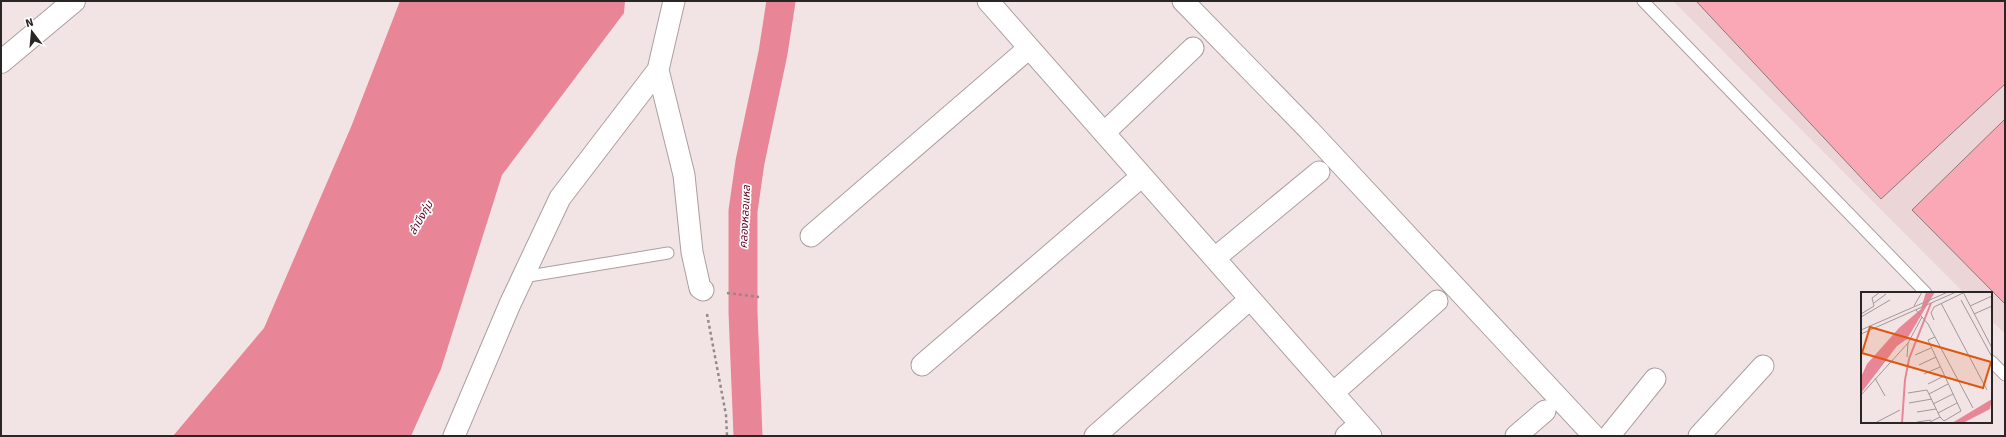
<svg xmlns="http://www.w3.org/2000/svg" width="2006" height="437" font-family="Signika,'Noto Sans Thai',sans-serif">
<rect width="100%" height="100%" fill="#f2e4e5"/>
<!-- built -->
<path fill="#ebd5d7" d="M1673 1H2005V334L1991 320V293H1964Z"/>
<!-- water -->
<path fill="#e88697" d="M400 1H625L624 13 502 175 441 369 411 436H173L264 328 351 127Z"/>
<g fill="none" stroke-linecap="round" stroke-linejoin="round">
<!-- canal -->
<path stroke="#e88697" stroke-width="29" d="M748 436 743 312V211L750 162 773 53 781 1"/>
</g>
<!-- building -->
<path fill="#faa8b5" stroke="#887b7d" d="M1696 1H2005V84L1881 199Z
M2005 119V304L1912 210Z"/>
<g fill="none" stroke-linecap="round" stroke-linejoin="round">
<defs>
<path id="service" d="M1643 1 1926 293
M523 277 668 253
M1991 361 2005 375"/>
<path id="minor" d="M988 1 1371 436
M1183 1 1309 130 1594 436
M658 70 684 175 692 252 700 288 703 290
M1104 133 1193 48
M811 236 1029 48
M1215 258 1319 172
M922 365 1142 176
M1333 393 1437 301
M454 436 510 304 560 198 658 70 674 1
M1095 436 1250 299
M1346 436 1360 424
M1516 436 1545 411
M1609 436 1655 379
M1699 436 1763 366"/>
<path id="secondary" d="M1 62 74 1"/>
</defs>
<!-- service casing -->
<use href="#service" stroke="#ac9fa0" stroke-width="13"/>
<!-- minor casing -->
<use href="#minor" stroke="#ac9fa0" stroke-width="23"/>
<!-- secondary casing -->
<use href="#secondary" stroke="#ac9fa0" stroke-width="24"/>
<!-- path -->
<path stroke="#948a8a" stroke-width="2.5" stroke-dasharray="3 3" stroke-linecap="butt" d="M727 293 759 297
M707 314 726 415 727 436"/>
<!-- service -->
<use href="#service" stroke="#fff" stroke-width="11"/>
<!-- minor -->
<use href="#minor" stroke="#fff" stroke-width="21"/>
<!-- secondary -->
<use href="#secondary" stroke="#fff" stroke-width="22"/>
</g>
<g text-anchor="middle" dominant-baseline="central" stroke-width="3.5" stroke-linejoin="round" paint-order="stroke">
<!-- water labels -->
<g font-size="11" font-style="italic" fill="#5a0020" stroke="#fff">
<text transform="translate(745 217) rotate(-87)">คลองหลอแหล</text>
<text transform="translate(421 218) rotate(-60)">ลำบึงกุ่ม</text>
</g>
</g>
<!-- overview -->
<g transform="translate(1861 292)">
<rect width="131" height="131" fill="#f2e4e5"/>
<path d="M65 0H74L46 47 36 54 0 101V85L6 72 38 36 60 17ZM131 107 129 117 102 131H91Z" fill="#e88697"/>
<path fill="none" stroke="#e88697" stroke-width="2" d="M41 131 44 88 48 67 70 11M96 131 131 110"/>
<path fill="none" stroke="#a29899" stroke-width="1" d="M102 0 131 56M100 8 131 65M13 11 25 2M80 11 126 98M53 14 61 0M109 14 131 4M55 18 67 32 74 45 67 48 100 119 83 129 79 125 67 131M0 22 13 14 11 6 19 0M113 22 131 14M0 25 29 8M73 28 70 21 73 15 102 1M0 38 87 0M0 42 95 0M74 45 112 116M54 63 70 56M46 65 47 51M58 73 75 65M63 82 79 75M14 86 24 104M67 92 83 84M47 101 66 98 79 125M68 102 87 92M0 103 47 51 61 25M48 111 71 107M72 112 92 102M56 120 75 117M77 121 96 111M56 130 70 128M14 131 39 118"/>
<path fill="#df560d" fill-opacity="0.15" stroke="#df560d" stroke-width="2" d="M9 35 130 70 122 96 1 61Z"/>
<rect width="131" height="131" fill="none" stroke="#2b2626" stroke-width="2"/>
</g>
<!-- border -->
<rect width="2006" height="437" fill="none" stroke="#2b2626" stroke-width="4"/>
<!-- north arrow -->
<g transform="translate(32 32) rotate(344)" stroke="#ffffff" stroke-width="3" paint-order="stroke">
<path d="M0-3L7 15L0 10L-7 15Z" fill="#2b2626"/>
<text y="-6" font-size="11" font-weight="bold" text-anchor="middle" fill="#2b2626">N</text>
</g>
</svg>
